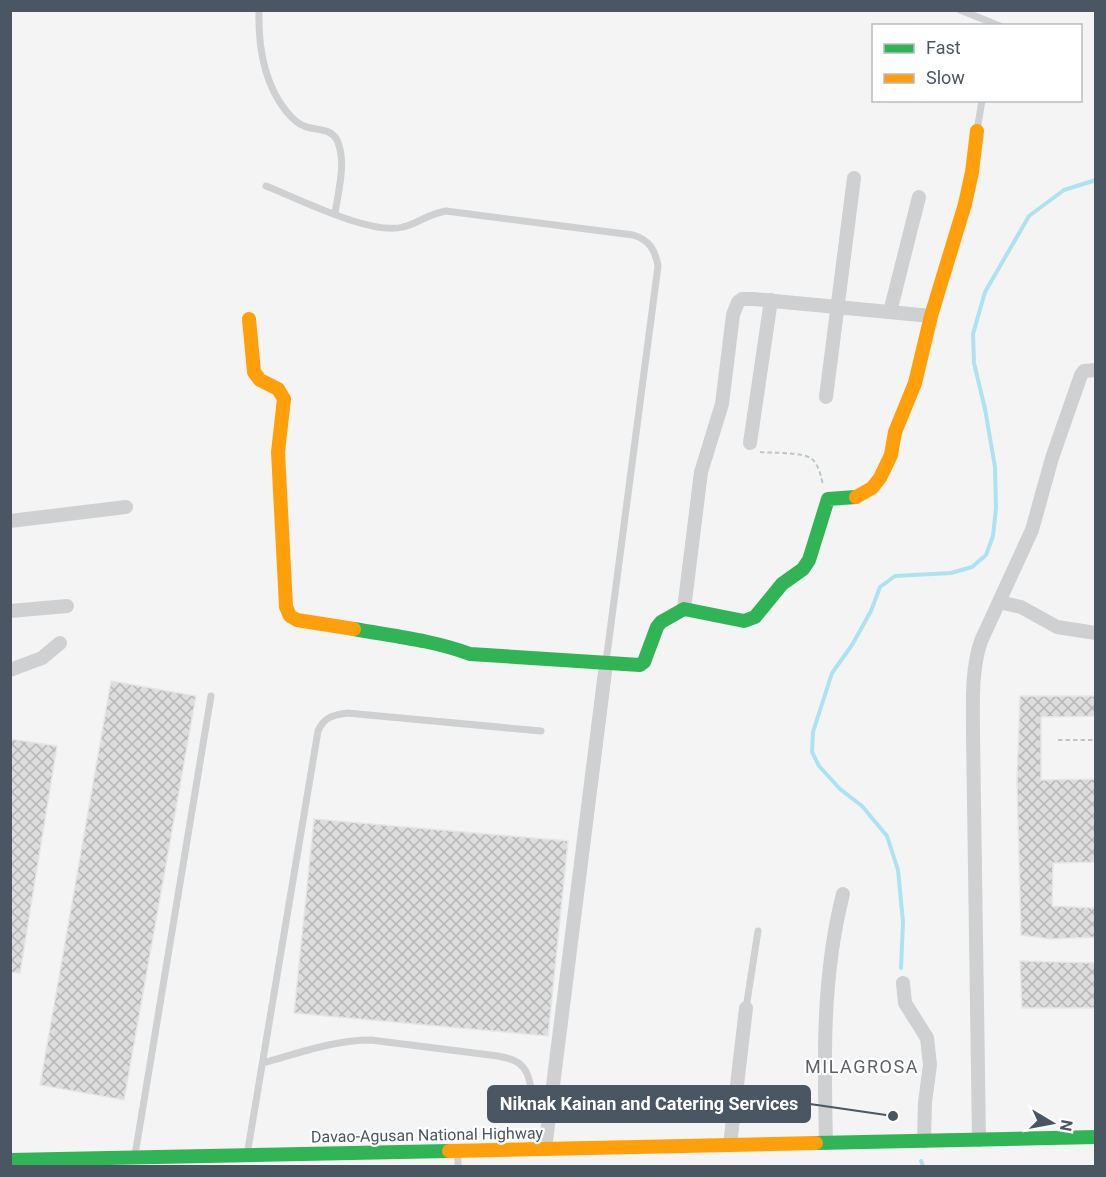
<svg xmlns="http://www.w3.org/2000/svg" width="1106" height="1177" font-family="Roboto,sans-serif">
<defs>
<pattern id="building-cross-hatch" width="8" height="8" patternUnits="userSpaceOnUse" patternTransform="scale(1.5)"><rect width="8" height="8" fill="#ddddde"/><path d="M0 0l8 8M0 8l8-8" fill="none" stroke="#b5b6b7"/></pattern>
</defs>
<rect width="100%" height="100%" fill="#f4f4f4"/>
<g fill="none" stroke-linecap="round" stroke-linejoin="round">
<!-- stream -->
<path stroke="#aee2f0" stroke-width="4" d="M901 968 903 922 898 870 887 836 862 806 840 789 819 766 812 752 813 732 832 673 852 645 871 611 880 587 895 576 951 573 972 567 986 555 993 536 996 508 995 467 985 409 974 363 973 334 985 292 1029 216 1064 190 1096 180
M921 1161 923 1166"/>
</g>
<!-- building -->
<path fill="url(#building-cross-hatch)" stroke="#e5e6e7" stroke-width="1.5" d="M111 681 196 696 124 1100 40 1085Z
M1020 696H1095V716L1041 717V780L1095 779V862L1053 863 1052 906 1095 908V937L1051 939 1021 935 1017 781Z
M10 739 57 746 20 973 10 972Z
M314 819 568 841 548 1036 294 1013Z
M1020 961 1095 963V1008H1022Z"/>
<g fill="none" stroke-linecap="round" stroke-linejoin="round">
<!-- path -->
<path stroke="#bcc7c4" stroke-width="2" stroke-dasharray="4.5 3" stroke-linecap="butt" d="M760 452C771 453 804 452 812 459 819 465 821 477 823 485
M1058 740H1096"/>
<!-- lane -->
<path stroke="#ced0d2" stroke-width="7" d="M259 10C258 46 264 83 286 111 291 117 297 124 304 126 315 131 330 127 337 140 347 162 338 191 335 214
M960 10 1000 26
M977 131 982 100
M266 186C297 198 371 236 403 227 419 223 427 214 446 211L633 235C649 240 655 249 658 266L606 662
M746 1008 758 931
M263 1063C299 1053 334 1040 371 1040L498 1056C506 1058 515 1059 521 1065 537 1080 520 1093 552 1099
M248 1149 318 731C324 717 333 715 347 713L541 731
M135 1155 211 696
M458 1166V1154"/>
<!-- street -->
<path stroke="#ced0d2" stroke-width="14" d="M890 312 919 197
M826 397 854 178
M750 443 771 300
M10 521 126 507
M999 602 1021 607 1057 627 1096 633
M684 609 701 472 722 404 733 315 738 302 742 299H753L931 316
M10 611 67 606
M10 670 42 658 60 643
M903 983 905 1003 927 1038 930 1065 925 1102 924 1141
M979 1140 973 734C973 702 971 671 981 641L1032 530 1052 458 1081 375 1084 371 1096 370
M826 1143C824 1059 822 976 843 894
M730 1145 746 1008
M545 1149 606 664"/>
<!-- fast -->
<path stroke="#30b455" stroke-width="14" d="M354 629C393 636 432 640 470 654L640 665 644 662 657 627 661 622 684 609 744 621 755 617 782 584 803 569 809 560 828 499 856 497
M816 1143 1096 1137
M10 1160 449 1151"/>
<!-- slow -->
<path stroke="#ff9f0a" stroke-width="14" d="M249 319 254 372 260 380 278 389 284 399 278 452 286 607 290 616 297 620 354 629
M856 497 872 488 880 478 891 455 895 432 915 383 931 316 965 204 972 172 977 131
M449 1151 816 1143"/>
</g>
<g text-anchor="middle" dominant-baseline="central" stroke-width="4.5" stroke-linejoin="round" paint-order="stroke">
<!-- street labels -->
<g font-size="16" fill="#4a5661" stroke="#fff">
<text transform="translate(427 1135) rotate(-1)">Davao-Agusan National Highway</text>
</g>
<!-- neighbourhood labels -->
<g font-size="18" letter-spacing="1.5" fill="#5f6368" stroke="#fff">
<text x="862" y="1066">MILAGROSA</text>
</g>
</g>
<!-- callouts -->
<path fill="none" stroke="#4a5661" stroke-width="2" d="M893 1116L810 1104"/>
<circle fill="#4a5661" stroke="#fff" stroke-width="2" cx="893" cy="1116" r="6"/>
<rect fill="#4a5661" stroke="#4a5661" stroke-width="2" x="488" y="1086" width="322" height="36" rx="6"/>
<g font-size="18" text-anchor="middle" font-weight="bold" fill="#fff">
<text x="649" y="1110">Niknak Kainan and Catering Services</text>
</g>
<!-- border -->
<rect width="1106" height="1177" fill="none" stroke="#4a5661" stroke-width="24"/>
<!-- legend -->
<rect x="872" y="24" width="210" height="78" fill="#ffffff" stroke="#b7bbc0" stroke-width="1.5"/>
<rect x="884" y="44" width="30" height="9" fill="#30b455" stroke="#b7bbc0" stroke-width="1.5"/>
<text x="926" y="54" font-size="18" fill="#4a5661">Fast</text>
<rect x="884" y="74" width="30" height="9" fill="#ff9f0a" stroke="#b7bbc0" stroke-width="1.5"/>
<text x="926" y="84" font-size="18" fill="#4a5661">Slow</text>
<!-- north arrow -->
<g transform="translate(1052 1123) rotate(100)" stroke="#ffffff" stroke-width="4.5" paint-order="stroke">
<path d="M0-4.5L10 22L0 15L-10 22Z" fill="#4a5661"/>
<text y="-9" font-size="16" font-weight="bold" text-anchor="middle" fill="#4a5661">N</text>
</g>
</svg>
